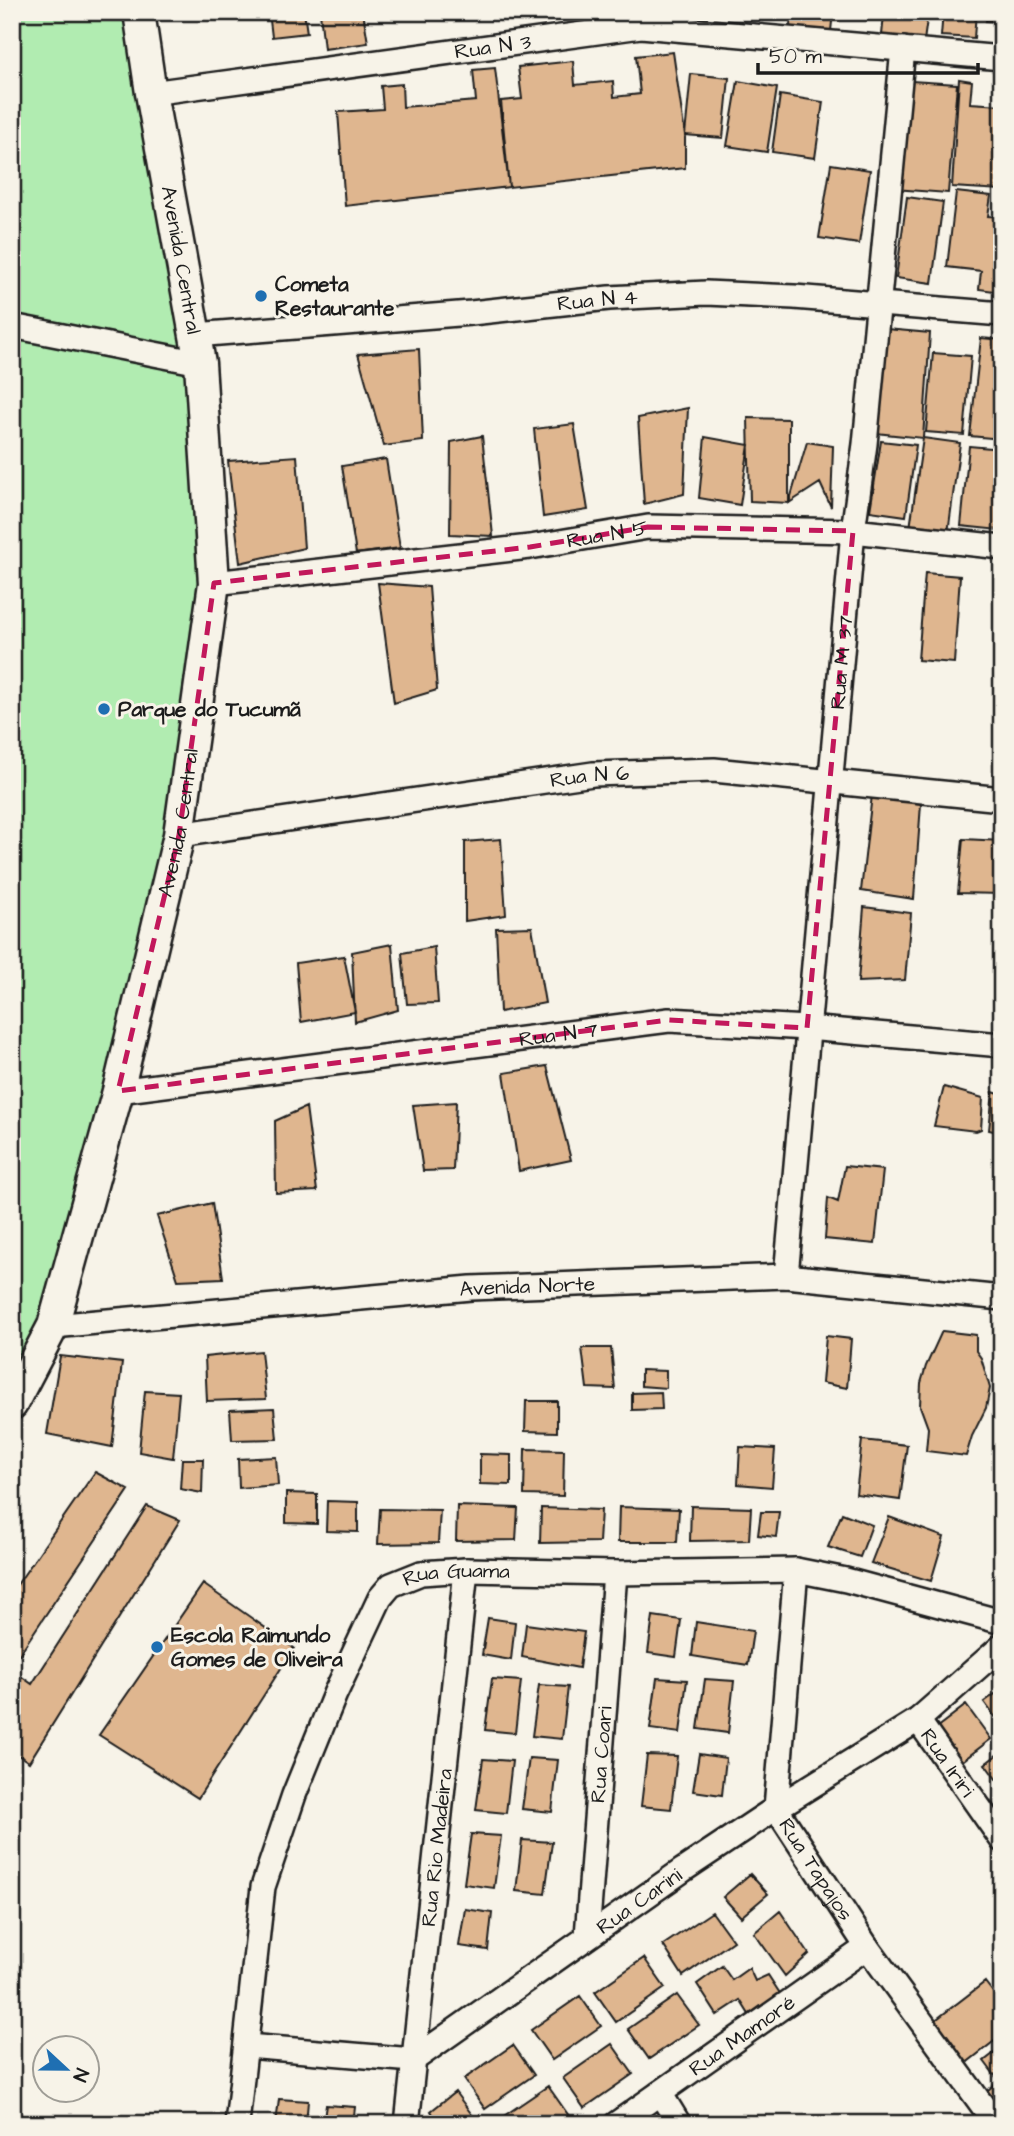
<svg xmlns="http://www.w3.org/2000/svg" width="1014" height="2136" font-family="'Architects Daughter',sans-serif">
<rect width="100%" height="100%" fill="#f7f3e8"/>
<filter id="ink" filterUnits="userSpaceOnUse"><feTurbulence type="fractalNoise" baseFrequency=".0143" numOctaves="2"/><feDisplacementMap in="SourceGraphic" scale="14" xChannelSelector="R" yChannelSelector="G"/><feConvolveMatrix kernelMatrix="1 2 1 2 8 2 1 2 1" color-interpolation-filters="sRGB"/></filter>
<g filter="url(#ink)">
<!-- green -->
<path fill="#b1ecb1" stroke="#668466" stroke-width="2" d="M12 12H138L214 583 118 1091 12 1402Z"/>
<!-- building -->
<path fill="#dfb68f" stroke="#1c1c1c" stroke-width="2" d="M269 12H304L307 33 272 37Z
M320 12H363L368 43 324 49Z
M791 12H833L831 31 790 27Z
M837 12H877V18Z
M889 12H928L924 41 882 35 884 15Z
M943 12H976L974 38 941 36Z
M987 12H1002V22L986 21Z
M673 52 685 135V168L509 187 501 101 522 99 518 67 573 61 575 85 613 81 614 97 640 94 636 56Z
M495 68 509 187 345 206 338 112 383 109 381 86 402 84 403 107 476 101 473 70Z
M691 74 729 78 723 138 685 135Z
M959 79 972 81 970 103 1002 105V190L952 187Z
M738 81 777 88 767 152 727 146Z
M911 81 957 84 948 193 894 189 898 150H905Z
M780 95 823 102 815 158 772 152Z
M831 164 870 170 859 244 819 238Z
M956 192 991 196 988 216 1002 217V292L979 289 981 271 947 267Z
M907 197 943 202 932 283 896 278Z
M886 329 930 333 923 438 876 433Z
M981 338 1002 340V439L970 436Z
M419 349 423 441 384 446 358 354Z
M933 353 971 356 964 435 926 432Z
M688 408 684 494 644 504 638 418Z
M748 418 789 419V503L750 501Z
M574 424 588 510 543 517 534 429Z
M482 436 493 536 450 534 451 442Z
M705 437 749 445 740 505 699 498Z
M923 438 960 443 948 533 910 528Z
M881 441 916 445 906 516 870 511Z
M807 442 833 446 831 507 820 483 789 503Z
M969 446 1002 449 999 530 961 526Z
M297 456 304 548 240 563 228 461Z
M386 459 400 548 356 554 342 466Z
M925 573 960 576 954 663 918 660Z
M378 583 429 587 437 690 394 703Z
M872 795 921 804 914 899 861 891Z
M501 839 506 915 465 921V842Z
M963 839 1002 841V894L958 893Z
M864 907 911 913 905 980 858 982Z
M532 927 545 1003 500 1012 496 928Z
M392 944 398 1010 355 1022 352 952Z
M434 947 438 1003 407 1004 402 953Z
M344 956 355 1012 301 1022 296 963Z
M547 1066 571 1160 519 1171 504 1073Z
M944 1087 983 1098 981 1129 976 1131 934 1126Z
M993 1092 1002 1095V1133L989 1130Z
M456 1102 453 1170 423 1171 413 1105Z
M306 1107 317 1191 276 1193 275 1121Z
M845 1166 883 1170 875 1244 825 1239 828 1198 838 1202Z
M212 1203 223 1278 178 1280 157 1216Z
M942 1331 976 1335V1351L981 1358 990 1388 986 1408 972 1436 966 1456 926 1451 928 1428 920 1406 921 1383 926 1366Z
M826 1336 851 1339 847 1388 822 1383Z
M582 1348H611L615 1389 587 1388Z
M261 1351 266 1399 207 1401 205 1357Z
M60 1356 122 1363 112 1447 47 1434Z
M641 1370 666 1371V1388L641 1386Z
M145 1391 179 1393 173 1458 139 1452Z
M661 1392 662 1409 632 1410V1393Z
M526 1401H557V1432L525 1431Z
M274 1408 277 1439 232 1440 230 1410Z
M862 1440 907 1445 900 1500 856 1494Z
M740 1447 775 1449 772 1487 738 1484Z
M525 1449 564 1450 563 1496 524 1495Z
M480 1454 511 1455V1485L480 1484Z
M276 1457 278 1485 239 1488 238 1459Z
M182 1459H203L202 1493 180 1489Z
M95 1472 129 1490 12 1665V1592Z
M286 1493 317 1494V1524L286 1523Z
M327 1501 358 1502V1532L326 1531Z
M147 1506 180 1520 29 1762 12 1751V1670L32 1684Z
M457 1506 518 1508 516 1540 456 1541Z
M691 1506 751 1508 749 1540 690 1541Z
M619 1507 679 1509 677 1542H618Z
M541 1508 601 1510 599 1542 540 1543Z
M380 1509 440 1510 438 1543 378 1544Z
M761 1512H779L776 1537 758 1535Z
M842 1513 872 1525 860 1557 828 1547Z
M889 1517 944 1537 931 1581 871 1563Z
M203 1584 294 1648 198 1798 99 1735Z
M653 1616 681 1620 676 1657 648 1653Z
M488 1618 515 1622 511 1660 482 1655Z
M696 1622 753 1631 748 1665 692 1656Z
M526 1624 584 1632 579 1668 522 1657Z
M657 1678 687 1680 680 1733 650 1729Z
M492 1679 521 1681 515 1733 485 1730Z
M705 1679 734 1681 728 1733 698 1729Z
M539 1685 568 1687 562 1739 532 1736Z
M1002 1689V1726L984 1702Z
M966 1705 991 1739 961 1762 936 1728Z
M1002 1751V1787L985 1764Z
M699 1754 726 1758 722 1795 693 1791Z
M647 1755 677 1756 671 1809 641 1806Z
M529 1758 558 1760 552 1812 522 1809Z
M483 1759 512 1761 506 1813 476 1810Z
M471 1834 501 1836 494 1888 464 1884Z
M522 1840 552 1842 545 1894 516 1891Z
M750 1874 768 1894 741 1917 723 1897Z
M465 1909 492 1913 488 1950 459 1946Z
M780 1911 809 1954 785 1976 754 1933Z
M712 1912 733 1941 683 1976 663 1945Z
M644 1958 665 1988 616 2022 595 1992Z
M722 1966 732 1980 749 1968 755 1981 768 1975 781 1995 750 2016 740 2000 717 2015 697 1984Z
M985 1982 1002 2004V2035L965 2064 933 2022Z
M677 1995 699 2025 649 2059 628 2029Z
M580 1996 601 2026 552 2060 531 2030Z
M612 2044 633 2074 584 2108 563 2078Z
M513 2045 534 2075 485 2109 464 2079Z
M1002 2047V2118L983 2094 999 2081 984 2061Z
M548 2086 569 2116 557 2124H501L498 2120Z
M455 2092 476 2120 471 2124H439L431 2111Z
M279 2099 308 2101 306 2124H276Z
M326 2105 355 2107 353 2124H323Z"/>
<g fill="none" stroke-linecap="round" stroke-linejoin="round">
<defs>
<g id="minor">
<path id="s1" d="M151 93 641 26 1002 58"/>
<path d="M12 326 200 363"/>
<path id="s2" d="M195 335 471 313 609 298 706 293 794 297 1002 314"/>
<path id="s3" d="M214 583 530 547 648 527 853 531 1002 547"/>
<path id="s4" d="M179 835 593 774 714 770 1002 799"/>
<path id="s5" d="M118 1091 669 1020 807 1028 1002 1045"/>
<path id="s6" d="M786 1276 853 531 865 444 903 49"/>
<path id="s7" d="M53 1326 471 1288 786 1276 1002 1298"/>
<path id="s8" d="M796 1570 776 1808 867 1947 996 2124"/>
<path id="s9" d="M918 1720 1002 1840"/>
<path id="s10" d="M587 1936 615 1573"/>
<path id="s11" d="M247 2046 413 2060 683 1870 776 1808 918 1720 1002 1646"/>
<path d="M660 2093 679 2124"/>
<path id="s12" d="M237 2124 263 1887 294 1795 335 1694 380 1598 391 1585 421 1573 466 1570 615 1573 796 1570 846 1580 1002 1622"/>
<path id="s13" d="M407 2124 466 1570"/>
<path id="s14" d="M616 2124 867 1947"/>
</g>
<g id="tertiary">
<path id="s15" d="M12 1404 53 1326 118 1091 179 835 214 583 200 363 151 93 139 12"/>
</g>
</defs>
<!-- minor casing -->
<use href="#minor" stroke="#1c1c1c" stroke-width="28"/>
<!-- tertiary casing -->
<use href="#tertiary" stroke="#1c1c1c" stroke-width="35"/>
<!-- minor -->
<use href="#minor" stroke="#f7f3e8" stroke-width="23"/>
<!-- tertiary -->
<use href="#tertiary" stroke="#f7f3e8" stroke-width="30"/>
</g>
</g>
<!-- marked area -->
<path fill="none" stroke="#c2185b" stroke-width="5" stroke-dasharray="14 9" stroke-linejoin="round" d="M648 527 853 531 807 1028 669 1020 118 1091 179 835 214 583 530 547Z"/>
<!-- markers -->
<g fill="#1f6fb2" stroke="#f7f3e8" stroke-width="2.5">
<circle cx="261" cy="296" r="7"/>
<circle cx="104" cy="709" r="7"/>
<circle cx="157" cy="1647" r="7"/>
</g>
<g text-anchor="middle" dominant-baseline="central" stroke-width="6" stroke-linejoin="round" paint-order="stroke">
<!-- street labels -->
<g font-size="21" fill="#1c1c1c" stroke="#f7f3e8">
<text stroke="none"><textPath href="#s1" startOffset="345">Rua N 3</textPath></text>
<text transform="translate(181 260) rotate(80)">Avenida Central</text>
<text stroke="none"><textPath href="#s2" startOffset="404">Rua N 4</textPath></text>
<text stroke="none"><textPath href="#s3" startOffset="396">Rua N 5</textPath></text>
<text stroke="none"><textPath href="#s6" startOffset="616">Rua M 37</textPath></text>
<text stroke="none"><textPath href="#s4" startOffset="415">Rua N 6</textPath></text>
<text stroke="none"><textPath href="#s15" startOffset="607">Avenida Central</textPath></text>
<text stroke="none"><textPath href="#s5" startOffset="444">Rua N 7</textPath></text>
<text stroke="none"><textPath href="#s7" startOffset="476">Avenida Norte</textPath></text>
<text stroke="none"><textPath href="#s12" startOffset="635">Rua Guama</textPath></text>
<text stroke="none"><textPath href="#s10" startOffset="182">Rua Coari</textPath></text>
<text stroke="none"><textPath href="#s9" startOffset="52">Rua Iriri</textPath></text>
<text stroke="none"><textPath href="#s13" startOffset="278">Rua Rio Madeira</textPath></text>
<text stroke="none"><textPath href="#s8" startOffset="312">Rua Tapajos</textPath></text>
<text stroke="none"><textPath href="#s11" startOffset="443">Rua Carini</textPath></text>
<text stroke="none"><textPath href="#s14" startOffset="154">Rua Mamoré</textPath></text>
</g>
<!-- poi labels -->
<g font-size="21" font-weight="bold" fill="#1c1c1c" stroke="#f7f3e8" text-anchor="start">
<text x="275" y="284">Cometa<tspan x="275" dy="24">Restaurante</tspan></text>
<text x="118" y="709">Parque do Tucumã</text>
<text x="171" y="1635">Escola Raimundo<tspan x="171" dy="24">Gomes de Oliveira</tspan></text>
</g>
</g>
<!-- margin -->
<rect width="1014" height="2136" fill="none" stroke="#f7f3e8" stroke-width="42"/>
<rect x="21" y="21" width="972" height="2094" fill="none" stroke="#1c1c1c" stroke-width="2.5" filter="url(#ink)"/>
<!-- north arrow -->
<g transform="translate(66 2069) rotate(112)"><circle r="33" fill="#f7f3e8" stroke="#9f9d96" stroke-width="2"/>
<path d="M0-5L12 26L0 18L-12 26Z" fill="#1f6fb2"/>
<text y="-10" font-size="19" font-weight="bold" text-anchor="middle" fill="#1c1c1c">N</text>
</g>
<!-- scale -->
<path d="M758 63v10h220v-10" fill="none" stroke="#1c1c1c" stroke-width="3.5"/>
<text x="769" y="63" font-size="21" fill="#1c1c1c" stroke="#f7f3e8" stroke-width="5" paint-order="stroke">50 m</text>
</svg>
